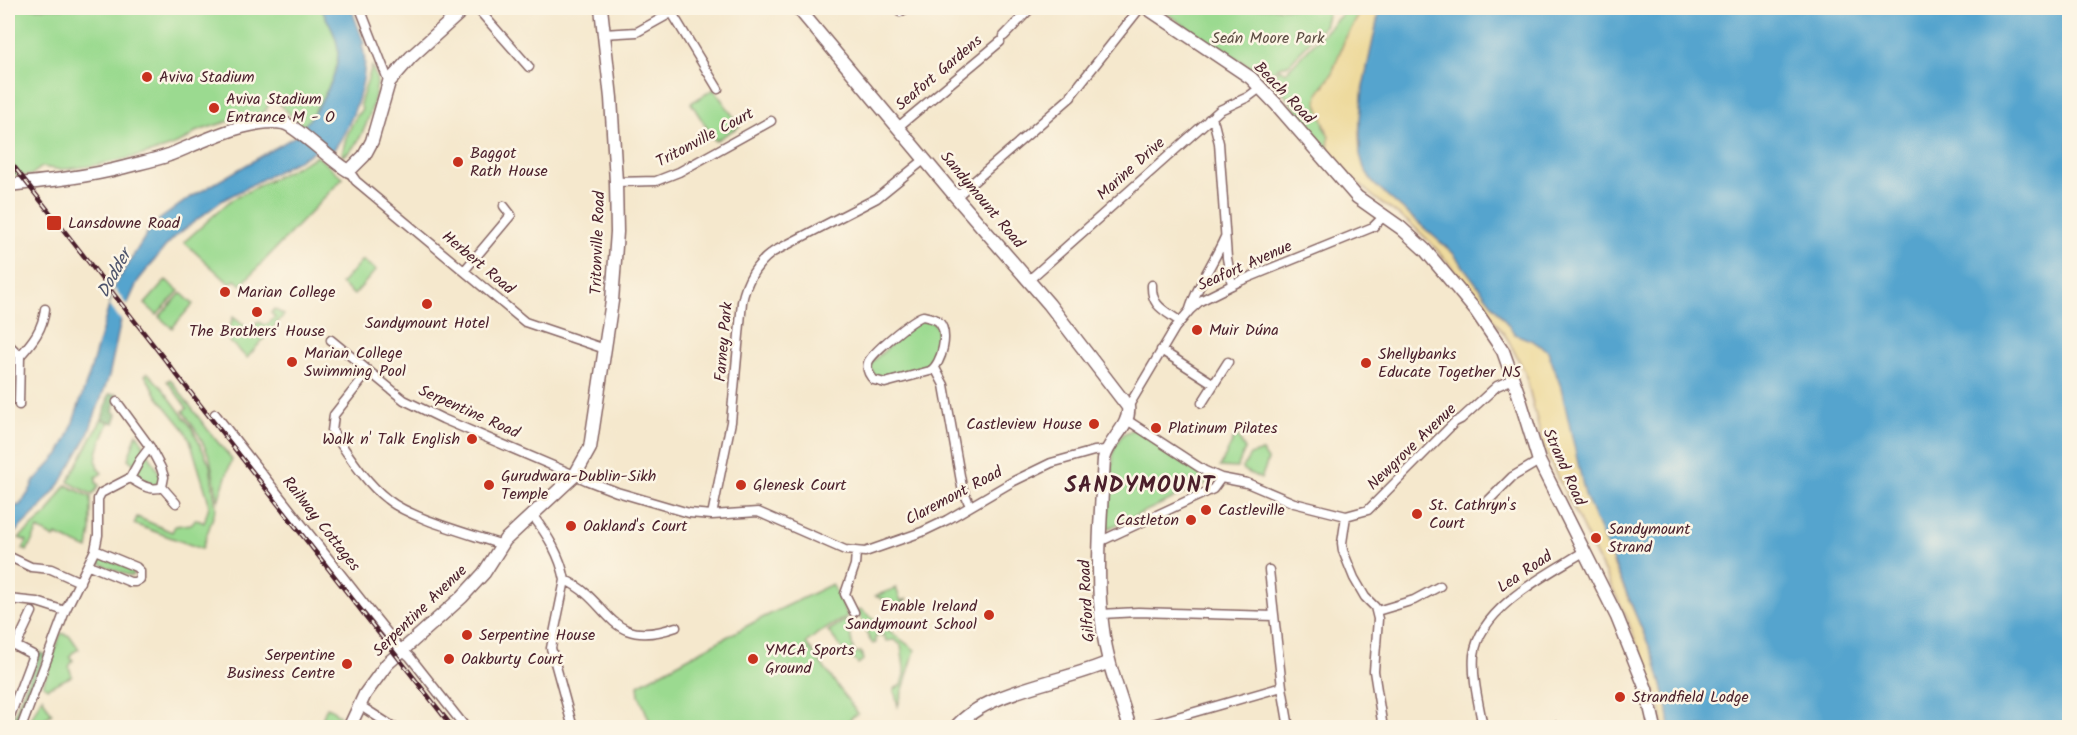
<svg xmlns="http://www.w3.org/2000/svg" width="2077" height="735" font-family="Kalam,sans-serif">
<rect width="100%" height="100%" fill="#fcf5e5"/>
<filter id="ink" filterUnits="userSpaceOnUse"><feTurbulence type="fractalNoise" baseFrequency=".0167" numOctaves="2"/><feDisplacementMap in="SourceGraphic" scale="12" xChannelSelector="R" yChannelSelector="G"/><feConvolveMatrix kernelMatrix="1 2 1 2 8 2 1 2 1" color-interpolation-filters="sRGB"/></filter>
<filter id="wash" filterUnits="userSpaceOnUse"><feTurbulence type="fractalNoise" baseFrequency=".008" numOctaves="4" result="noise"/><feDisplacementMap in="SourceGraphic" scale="24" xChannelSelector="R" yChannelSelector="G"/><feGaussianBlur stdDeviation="1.35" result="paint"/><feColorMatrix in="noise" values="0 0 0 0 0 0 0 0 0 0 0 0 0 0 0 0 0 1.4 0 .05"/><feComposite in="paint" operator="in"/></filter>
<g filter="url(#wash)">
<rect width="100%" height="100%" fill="#f5e8cd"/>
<!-- green -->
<path fill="#9bda90" stroke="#727c5e" stroke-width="1.5" d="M8 8H321C327 20 338 37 338 51 338 80 318 104 304 128L273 98 264 113 226 122 195 132C181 151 91 167 65 169 57 170 50 168 42 167L31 175 8 177Z
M1159 8H1329L1324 26 1291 62 1287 65 1281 66 1269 74 1256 67 1254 69 1210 43Z
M1348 8H1363L1345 39 1331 76 1321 88 1324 128 1329 137 1328 151 1271 77 1280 69 1285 73Z
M372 66C374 71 377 78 377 84 374 105 362 148 342 156 344 139 352 121 362 109L360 104Z
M714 89 740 126 715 141 691 103Z
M317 156 343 178 241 285 235 280 230 284 184 242 231 200Z
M362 260 376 270 354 295 341 284Z
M166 280 179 291 157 315 145 304Z
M181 293 193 304 172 328 159 317Z
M274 309 284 315 247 358 228 340V333L233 317 250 330 257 323 260 322 263 325 268 324 275 317 271 313Z
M926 320 934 323C941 335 940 351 934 363L924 368 881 379 873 373 871 368 872 362 916 322Z
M148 373 163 389 192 428 210 465 216 508 202 549 134 524 137 517 172 532 175 526 191 524 196 519 204 523 209 506 208 499 190 440 184 429 158 397 145 375Z
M170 379 211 434 232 459 218 501 210 458 199 435 183 411 187 408 167 381Z
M102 419 109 422C104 437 88 461 102 473L96 477V483L99 485 93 495 68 482Z
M1136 428 1205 476 1209 480V482L1109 528 1107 526 1114 447 1123 434Z
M137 433 159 473 160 481 156 485H152L137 473 134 464 128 459Z
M1236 434 1245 449 1237 468 1220 467Z
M1262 451 1268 460 1261 479 1242 469 1250 455Z
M66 485 91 497V530L88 549 56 535 54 538 38 529 27 551 23 549 27 541 19 538 47 514Z
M99 557 132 569 134 575 130 576 98 563 97 560Z
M832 584 848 616 817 634 806 643 858 714 852 717 845 727H652L639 695 638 685 758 620Z
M896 588 901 601 907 599 900 606 875 596Z
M860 609 915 650 898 706 894 689 901 685 905 675 901 645 894 640 886 641 884 635 875 637 876 643 873 644C864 634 864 621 857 610Z
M845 620 849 628 854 653 861 652 863 660 858 664 845 649 843 650 828 631Z
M61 633 70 636 79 649 72 653 70 657 73 660 69 667 72 676 47 688 43 685Z
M42 697 52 714 44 719 43 725 44 727H27Z
M327 707 332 709 340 717 335 727H319Z"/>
<!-- forest -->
<path fill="#7cba7a" stroke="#636c52" stroke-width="1.5" d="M109 394H117L113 411 117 414 114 423 102 419Z
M39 652 45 655 16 727 9 728Z"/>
<!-- sand -->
<path fill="#eeda9e" stroke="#9c7c64" stroke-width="1.5" d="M1363 8H1380L1363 87 1359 135 1360 154 1364 168 1374 184 1453 253 1515 334 1533 341 1548 351 1561 387 1613 563 1655 660 1667 704 1670 727H1664L1658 699 1626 616 1544 449 1525 372 1507 338 1473 292 1431 243 1410 223 1375 198 1348 174 1328 151 1329 137 1317 103 1318 94 1331 76 1345 39Z"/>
<!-- water -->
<path fill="#54a4ce" stroke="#4f627c" stroke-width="1.5" d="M321 8H351L364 43 362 45C372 74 351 128 332 152L325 146 223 200 177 235 165 247 138 281 127 305 121 320 109 376 87 437 60 484 41 507 8 539V508L20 505 29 492 34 481 59 454 69 434 90 372 115 285 148 232 160 219 188 199 294 137C313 119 339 79 338 51 338 37 327 20 321 8Z
M1380 8H2069V727H1670L1667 704 1655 660 1585 495 1561 387 1548 351 1533 341 1515 334 1453 253 1374 184 1364 168 1360 154V118L1363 87Z"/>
<!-- pier -->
<path fill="#f5e8cd" d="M114 288 129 308 124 324 110 306Z"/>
</g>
<g filter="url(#ink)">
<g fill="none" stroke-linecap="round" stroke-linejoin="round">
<defs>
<path id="street" d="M360 8 389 82
M477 8 529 67
M900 12 907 8
M672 13 718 89
M603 34 637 32 680 8
M1004 36 1031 8
M1072 94 1140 8
M1209 119 1214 123 1219 143 1227 258 1232 285
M898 127 1000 42
M349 171 356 181 525 322 605 349
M616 182 656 181 679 172 771 121
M956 197 1071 97
M464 271 511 215 504 206
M1029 280 1220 110 1248 97 1260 88
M1152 285C1151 306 1164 310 1179 321
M1190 309C1198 284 1214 262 1225 237
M923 316C928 317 934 318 938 321 950 332 942 364 930 371L885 383 874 380C870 376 866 370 868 363 870 354 914 318 923 316Z
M331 340 404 400 443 419 586 480 617 492 689 513 712 515 758 512 845 550 865 552 922 532 947 520 1012 482 1051 463 1094 451 1106 450
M8 344 20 356 19 405
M1161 350 1214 384
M20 356C33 341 43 329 45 309
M935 368 944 385 962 487 970 506
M368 372 334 415 332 431C348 454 365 482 387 499 411 519 471 534 502 545
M117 402 150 447 161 468 164 477 162 487C150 492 140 484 130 478
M1202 403 1228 362
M1128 407 1175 328 1190 310 1200 301 1240 281 1373 227 1383 217
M215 414 365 605 398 646 410 657 466 728
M1127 420 1205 471 1221 478 1247 483 1294 503 1346 516 1368 510 1455 422 1461 419 1497 386 1513 379
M162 487 176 503
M1488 501 1512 477 1539 461
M712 515 731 422 742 302C746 282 756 264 773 252L877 198 925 159
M533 516C548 536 560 555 565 580L551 648 573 728
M1346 516 1342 543 1343 551 1354 578 1365 597 1375 607 1378 619 1374 671 1383 728
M1101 541 1213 489 1221 478
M8 556 31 567 51 569 80 582
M89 565 130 582H135L140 579V571L136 567 95 550
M1269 570 1282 687 1289 728
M565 580C612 601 607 651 676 627
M8 599 37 602 65 611
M1377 611 1414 600 1440 586
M854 612 845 594 855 565 856 552
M1101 614 1138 612 1274 616
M8 642 33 655 8 721
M16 646 32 612
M359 705 395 728
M21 728 65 611 95 550 98 535V499L101 493 130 478 140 460 150 447
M1139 728 1282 687
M1483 728C1479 704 1472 679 1474 655 1480 607 1548 574 1585 551
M1544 728 1555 726"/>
<path id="secondary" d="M798 8 956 197 1049 304 1128 407C1131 426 1108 440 1104 459 1101 512 1095 577 1103 630 1107 663 1120 695 1130 728
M1147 8 1251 78 1276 104 1357 197 1401 228 1425 250 1476 311 1503 351 1518 393 1539 461 1617 617 1646 689 1655 728
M8 185C47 181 87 177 125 167 140 163 155 160 169 155 199 143 251 117 283 123 296 125 332 162 349 171L364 156 372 141 389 82 411 57 465 8
M349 728 365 694 387 664 462 597 484 573 505 540 575 475 590 448 612 301 617 232 616 182 611 98 601 8
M955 728C986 690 1065 682 1109 662"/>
</defs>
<!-- street casing -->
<use href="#street" stroke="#866564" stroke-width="11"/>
<!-- secondary casing -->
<use href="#secondary" stroke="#866564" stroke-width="15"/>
<!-- street -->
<use href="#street" stroke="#fff" stroke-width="8"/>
<!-- secondary -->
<use href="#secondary" stroke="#fff" stroke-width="12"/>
<defs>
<path id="rail" d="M8 159 453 728"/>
</defs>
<!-- rail casing -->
<use href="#rail" stroke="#4a1f2b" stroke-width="4.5"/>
<!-- rail -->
<use href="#rail" stroke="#fcf5e5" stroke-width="2" stroke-dasharray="7" stroke-linecap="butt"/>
</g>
</g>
<!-- markers -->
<g fill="#c8321e" stroke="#fcf5e5" stroke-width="2">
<circle cx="147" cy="77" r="6"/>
<circle cx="214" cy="108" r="6"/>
<circle cx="458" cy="162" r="6"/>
<rect x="46" y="215" width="16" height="16" rx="3"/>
<circle cx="225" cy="292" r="6"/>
<circle cx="427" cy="304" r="6"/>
<circle cx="257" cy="312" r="6"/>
<circle cx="1197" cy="330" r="6"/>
<circle cx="292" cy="362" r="6"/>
<circle cx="1366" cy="363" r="6"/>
<circle cx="1094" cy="424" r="6"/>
<circle cx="1156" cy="428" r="6"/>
<circle cx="472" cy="439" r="6"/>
<circle cx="489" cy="485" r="6"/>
<circle cx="741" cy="485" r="6"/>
<circle cx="1206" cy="510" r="6"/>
<circle cx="1417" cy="514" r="6"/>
<circle cx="1191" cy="520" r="6"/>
<circle cx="571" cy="526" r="6"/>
<circle cx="1596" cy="538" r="6"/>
<circle cx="989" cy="615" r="6"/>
<circle cx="467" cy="635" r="6"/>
<circle cx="449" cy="659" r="6"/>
<circle cx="753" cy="659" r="6"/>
<circle cx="347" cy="664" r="6"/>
<circle cx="1620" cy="697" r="6"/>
</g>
<g text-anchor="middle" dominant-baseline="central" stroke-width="5" stroke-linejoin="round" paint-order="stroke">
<!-- park labels -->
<g font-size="16" fill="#5e4e44" stroke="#fcf5e5">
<text x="1268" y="38">Seán Moore Park</text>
</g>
<!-- street labels -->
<g font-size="16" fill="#4a1f2b" stroke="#fcf5e5">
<text transform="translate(939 73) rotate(-40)">Seafort Gardens</text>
<text transform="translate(1284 93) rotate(46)">Beach Road</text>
<text transform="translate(705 138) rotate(-28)">Tritonville Court</text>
<text transform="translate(1131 169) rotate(-42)">Marine Drive</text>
<text transform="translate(982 200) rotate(50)">Sandymount Road</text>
<text transform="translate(598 243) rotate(-88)">Tritonville Road</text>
<text transform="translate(478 263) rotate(40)">Herbert Road</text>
<text transform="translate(1245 266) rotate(-24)">Seafort Avenue</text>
<text transform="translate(724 342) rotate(-85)">Farney Park</text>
<text transform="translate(469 412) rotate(24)">Serpentine Road</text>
<text transform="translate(1412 447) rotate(-44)">Newgrove Avenue</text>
<text transform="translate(1564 467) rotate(66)">Strand Road</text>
<text transform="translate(954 496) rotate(-28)">Claremont Road</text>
<text transform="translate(321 524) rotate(52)">Railway Cottages</text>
<text transform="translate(1525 572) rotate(-34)">Lea Road</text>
<text transform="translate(1087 601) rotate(-93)">Gilford Road</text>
<text transform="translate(420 611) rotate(-44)">Serpentine Avenue</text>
</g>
<!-- poi labels -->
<g font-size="16" fill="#4a1f2b" stroke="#fcf5e5" text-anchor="start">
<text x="159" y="77">Aviva Stadium</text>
<text x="226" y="99">Aviva Stadium<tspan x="226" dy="18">Entrance M - O</tspan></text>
<text x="470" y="153">Baggot<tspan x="470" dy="18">Rath House</tspan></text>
<text x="68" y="223">Lansdowne Road</text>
<text x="237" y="292">Marian College</text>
<text x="427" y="323" text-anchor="middle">Sandymount Hotel</text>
<text x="1209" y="330">Muir Dúna</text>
<text x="257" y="331" text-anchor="middle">The Brothers' House</text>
<text x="304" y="353">Marian College<tspan x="304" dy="18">Swimming Pool</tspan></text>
<text x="1378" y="354">Shellybanks<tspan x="1378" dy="18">Educate Together NS</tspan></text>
<text x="1082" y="424" text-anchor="end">Castleview House</text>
<text x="1168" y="428">Platinum Pilates</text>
<text x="460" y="439" text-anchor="end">Walk n' Talk English</text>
<text x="501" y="476">Gurudwara-Dublin-Sikh<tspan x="501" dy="18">Temple</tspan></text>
<text x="753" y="485">Glenesk Court</text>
<text x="1429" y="505">St. Cathryn's<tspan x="1429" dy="18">Court</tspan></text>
<text x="1218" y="510">Castleville</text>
<text x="1179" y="520" text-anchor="end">Castleton</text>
<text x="583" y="526">Oakland's Court</text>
<text x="1608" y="529">Sandymount<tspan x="1608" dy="18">Strand</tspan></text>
<text x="977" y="606" text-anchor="end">Enable Ireland<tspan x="977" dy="18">Sandymount School</tspan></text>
<text x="479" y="635">Serpentine House</text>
<text x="765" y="650">YMCA Sports<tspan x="765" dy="18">Ground</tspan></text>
<text x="335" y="655" text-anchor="end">Serpentine<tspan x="335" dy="18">Business Centre</tspan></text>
<text x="461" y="659">Oakburty Court</text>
<text x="1632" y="697">Strandfield Lodge</text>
</g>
<!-- water labels -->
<g font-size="18" font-style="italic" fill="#4e546c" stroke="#fcf5e5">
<text transform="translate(115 274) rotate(-61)">Dodder</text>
</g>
<!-- district labels -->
<g font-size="22" font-weight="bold" letter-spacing="1.5" fill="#4a1f2b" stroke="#fcf5e5">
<text x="1140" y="486">SANDYMOUNT</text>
</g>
</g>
<!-- margin -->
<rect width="2077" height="735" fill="none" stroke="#fcf5e5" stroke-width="30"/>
</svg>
